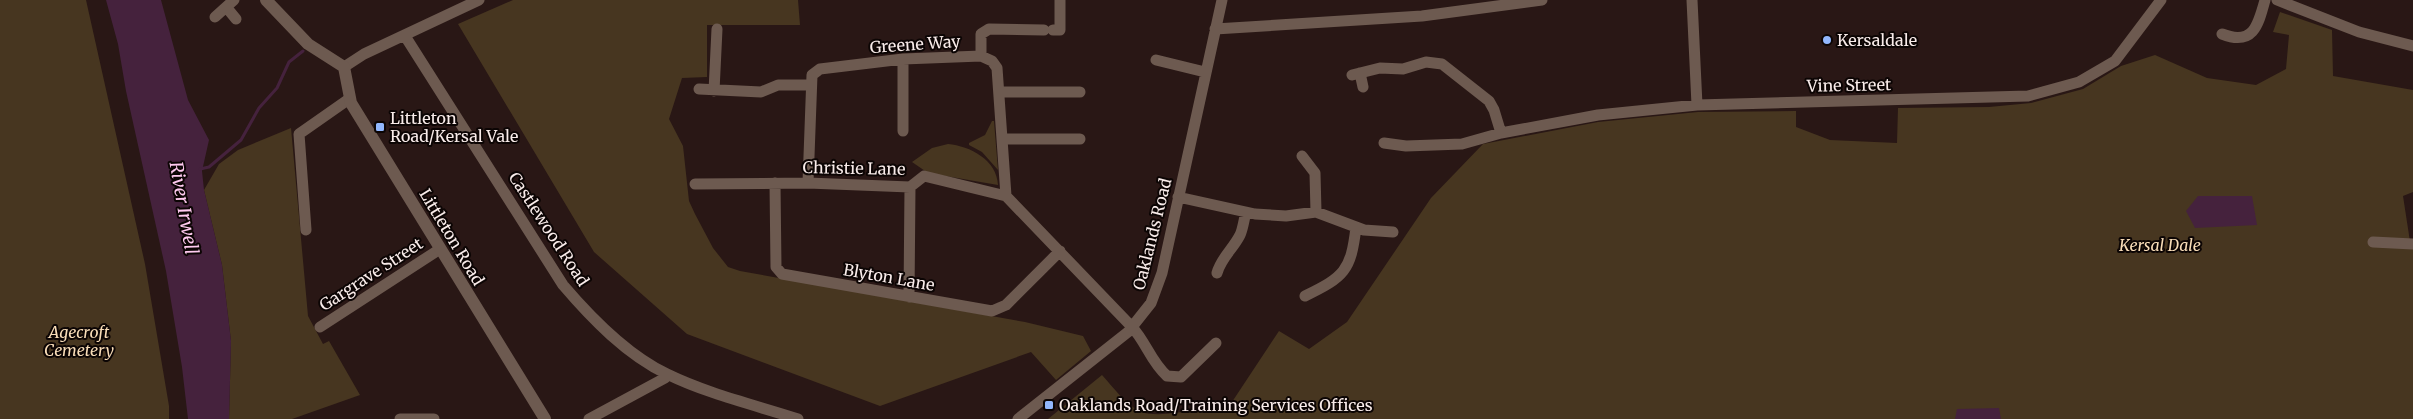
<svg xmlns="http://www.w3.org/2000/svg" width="2413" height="419" font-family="Merriweather,serif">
<rect width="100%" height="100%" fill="#291715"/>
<!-- green -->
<path fill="#473620" d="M0 0H86L145 264 169 406V419H0Z
M513 0H798L800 25H707V77L682 78 669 119 683 146 689 201 695 214 713 248 728 267 740 271 1025 322 1083 336 1091 351 1056 380 1031 352 880 406 687 334 594 252 458 24Z
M2280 12 2332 30 2333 76 2413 90V192L2403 196 2411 248H2413V419H1048L1102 375C1114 388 1125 404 1141 412 1163 419 1208 407 1232 402L1279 331 1309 349 1347 322 1431 198 1483 144 1598 122 1698 112 1796 111V127L1830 140 1897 143 1898 108 1989 107 2031 103 2083 89 2121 66 2155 55 2207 78 2256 85 2286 69 2289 35 2273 32Z
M992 121H994L998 170 982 152 969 145V143L985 135Z
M291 128 308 316 323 344 329 341 360 395 292 419H229L231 341 222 265 204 190 219 164 238 150Z
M948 144C970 146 997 160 998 185L928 173 912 162 932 148Z"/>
<!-- water -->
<path fill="#45223d" d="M106 0H161L188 100 209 140 202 171 204 190 222 265 231 341 229 419H188L182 367 166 271 126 91 118 44Z
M2198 196H2252L2257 225 2195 228 2186 211Z
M1999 408 2001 419H1955L1957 409Z"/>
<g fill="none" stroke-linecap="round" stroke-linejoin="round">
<!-- stream -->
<path stroke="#45223d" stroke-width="3" d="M200 169 209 167 241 140 259 108 277 88 289 62 303 51"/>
<!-- minor -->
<path stroke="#6d5a50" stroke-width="11" d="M1692 0 1697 105
M2277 0 2359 32 2413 46
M227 8 236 19
M215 17 234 0
M1215 29 1422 16 1542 0
M1053 30H1060V0
M2222 34C2253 46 2258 26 2265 0
M405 36 563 285C592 319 627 355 667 374 708 394 755 405 798 419
M981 56V34L989 29 1044 30
M903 59V131
M1156 60 1205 72
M344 67 364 54 479 0
M1360 73 1363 87
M1352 75 1380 68 1403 69 1426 62 1442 64 1489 101 1494 110 1501 133
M699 89 761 92 778 85H811
M714 91 717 29
M999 92H1080
M1002 139H1080
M1384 143 1406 146 1462 144 1501 133 1598 115 1697 105 2028 96 2079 82 2115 61 2161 0
M1302 156 1315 173 1316 212
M775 183 776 267 782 274 992 311 1006 305 1060 251
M808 183 812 75 820 69 903 59 981 56 992 61 997 68 1006 196
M695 184 808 183 910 187 924 176 1006 196 1132 327C1146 342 1151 362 1167 376L1181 377 1216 343
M1178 197 1255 214 1286 216 1316 212 1364 230 1393 232
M306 230 299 134 349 99
M2373 242 2413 244
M1217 273C1221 258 1233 249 1240 235 1243 229 1244 219 1246 212
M1305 296C1344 277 1351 271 1356 227
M909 297 910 187
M320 327 440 249
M400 419H434
M589 419 665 378 667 374
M1018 419 1128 332 1151 303 1162 273 1222 0"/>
<!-- tertiary -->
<path stroke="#6d5a50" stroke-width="12" d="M266 0 308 44 344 67 351 103 545 419"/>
</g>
<!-- markers -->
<g fill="#92b7fd" stroke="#0c0504" stroke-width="2">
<circle cx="1827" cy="40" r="5"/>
<rect x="375" y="122" width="10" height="10" rx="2.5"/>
<rect x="1044" y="400" width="10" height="10" rx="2.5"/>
</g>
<g text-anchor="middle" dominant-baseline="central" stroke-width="4" stroke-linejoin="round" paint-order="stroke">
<!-- poi labels -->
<g font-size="16" fill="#f9ecea" stroke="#0c0504" text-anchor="start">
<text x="1837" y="40">Kersaldale</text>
<text x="390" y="118">Littleton<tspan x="390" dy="18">Road/Kersal Vale</tspan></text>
<text x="1059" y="405">Oaklands Road/Training Services Offices</text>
</g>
<!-- street labels -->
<g font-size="16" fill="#f9ecea" stroke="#0c0504">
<text transform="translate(915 44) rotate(-4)">Greene Way</text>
<text transform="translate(1849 85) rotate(-1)">Vine Street</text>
<text transform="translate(854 168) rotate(1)">Christie Lane</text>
<text transform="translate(549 229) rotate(57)">Castlewood Road</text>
<text transform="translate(1152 234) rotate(-76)">Oaklands Road</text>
<text transform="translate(452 237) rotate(59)">Littleton Road</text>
<text transform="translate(371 274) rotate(-33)">Gargrave Street</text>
<text transform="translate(889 277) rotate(10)">Blyton Lane</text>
</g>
<!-- park labels -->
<g font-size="16" font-style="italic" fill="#f9ddb8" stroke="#0c0504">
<text x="2160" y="245">Kersal Dale</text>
<text x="79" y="332">Agecroft<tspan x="79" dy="18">Cemetery</tspan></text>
</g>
<!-- water labels -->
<g font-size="18" font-style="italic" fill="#ffcaf0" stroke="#0c0504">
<text transform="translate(184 208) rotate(80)">River Irwell</text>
</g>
</g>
</svg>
